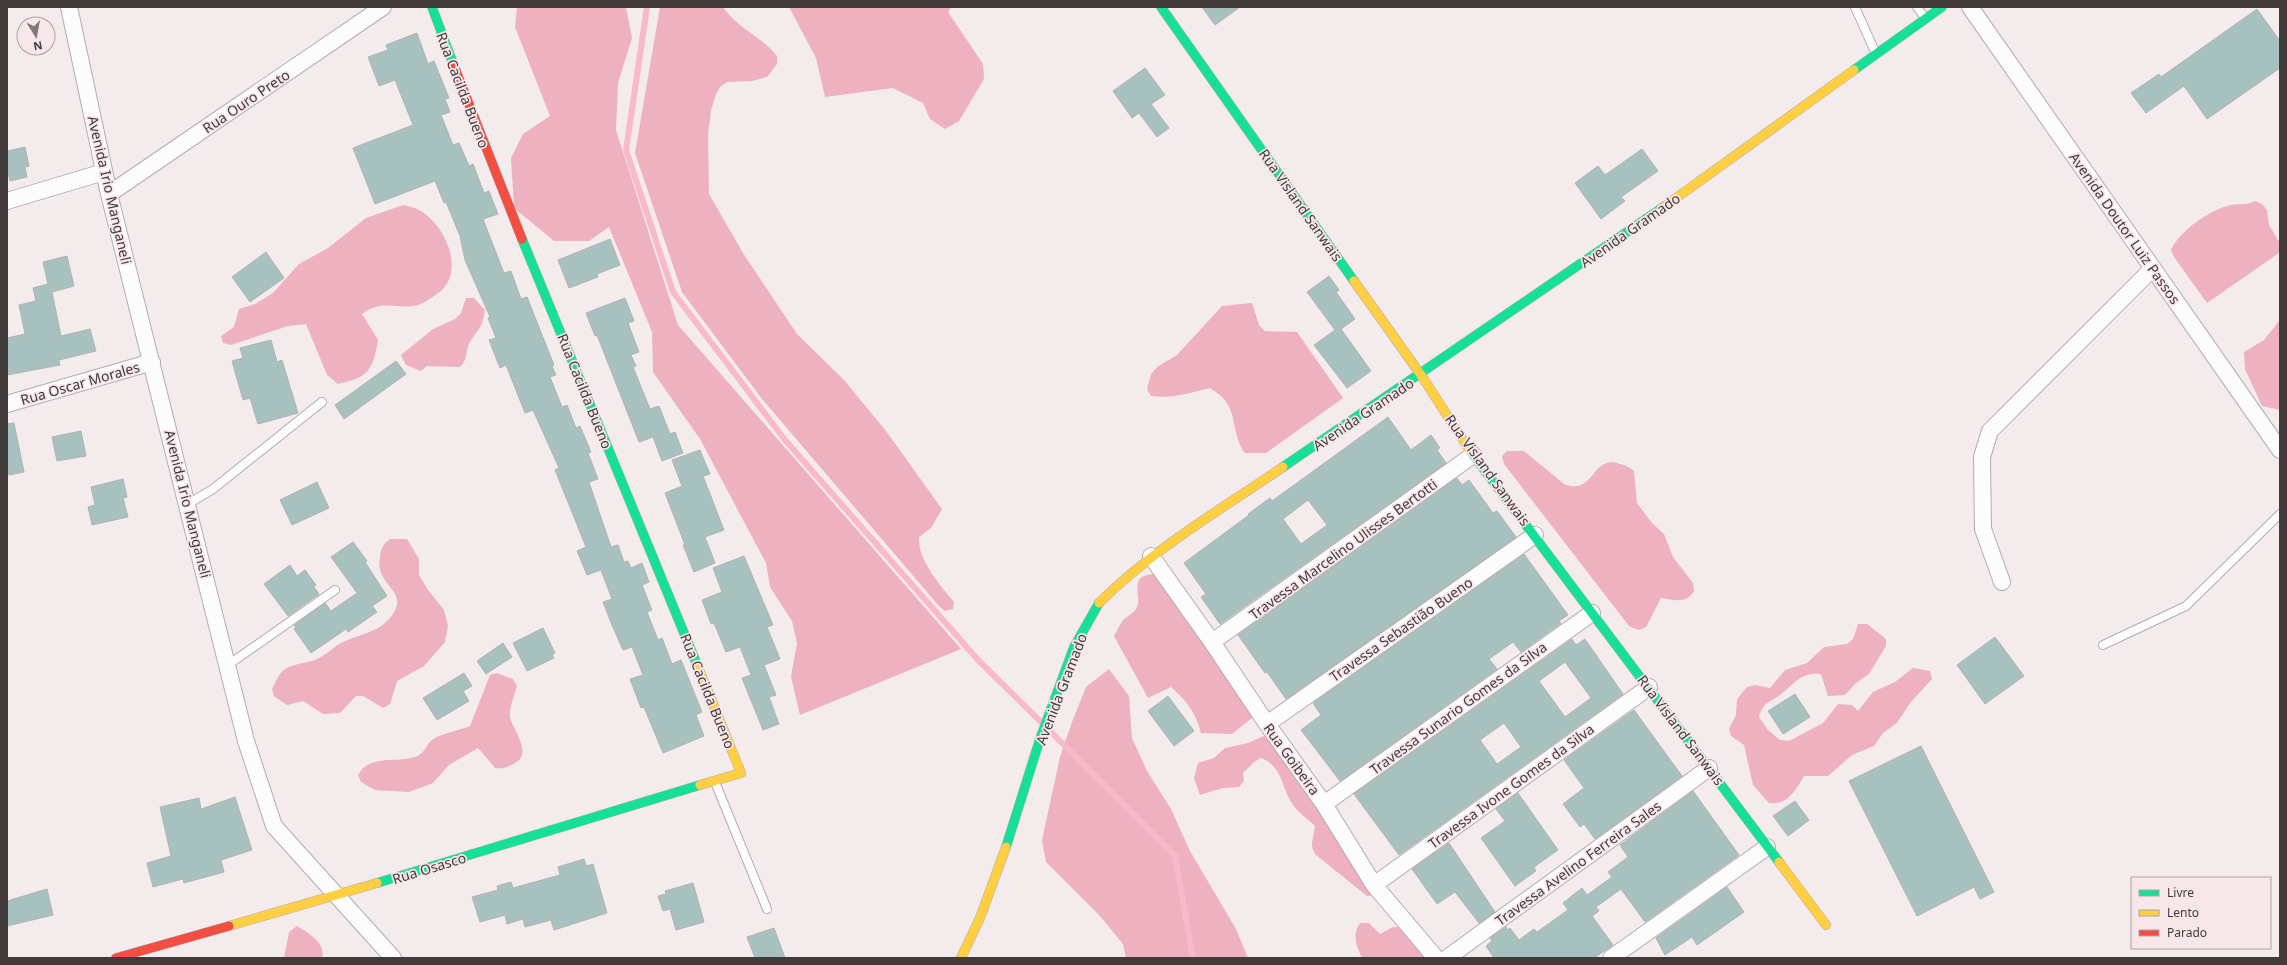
<svg xmlns="http://www.w3.org/2000/svg" width="2287" height="965" font-family="'Noto Sans',sans-serif">
<rect width="100%" height="100%" fill="#f4ebed"/>
<!-- forest -->
<path fill="#eeb1c0" d="M517 7H626L632 38 618 83 616 130 678 325 961 649 800 715 791 677 797 643 792 621 770 587 766 563 700 439 653 372 652 332 609 227 589 241H554L514 208 511 158 523 134 550 116 515 27Z
M660 7H723C737 28 762 37 777 56V64L767 77 752 81 727 82 720 87 716 94 711 110 708 135 709 194 743 253 797 334 844 380 886 431 942 509 931 528 919 537C917 559 941 586 954 602L953 609 945 611 939 606 762 399 682 292 635 153Z
M789 7H951L948 12 983 64 984 79 959 121 945 129 930 119 923 103 893 88 825 97 816 58Z
M2255 201 2262 204 2267 210 2269 225 2280 243 2279 253 2207 303 2174 257 2171 250C2179 231 2211 209 2231 205 2240 203 2246 206 2255 201Z
M403 205C407 206 413 207 417 209 443 221 466 268 441 291 436 295 427 301 421 304 401 312 384 297 362 314L378 340C373 370 369 377 338 384L327 375 306 324 288 326 231 345 223 343 221 336 234 327 239 309 255 304 273 293 299 264 328 248 366 218Z
M466 298H474L485 310C482 330 478 328 469 344 465 353 468 359 460 367L427 366 421 371 406 365 401 355 433 329 455 319 461 313Z
M1252 303 1259 325 1265 331 1297 332 1343 398 1266 453H1245C1232 437 1237 412 1223 398 1219 394 1214 391 1210 388 1190 393 1172 399 1151 396L1147 389 1151 374 1157 367 1177 355 1222 306Z
M2279 321H2280V410L2262 406 2245 369 2244 352 2264 340Z
M1507 451H1524L1564 484C1594 496 1592 456 1617 463 1624 465 1628 466 1634 471L1637 503 1652 523 1664 534 1673 557 1693 583 1694 591C1686 604 1674 600 1661 598L1646 627 1639 630 1629 626 1504 464 1502 456Z
M390 539H407L419 559V575L428 590 444 610 448 626 445 642 424 666 397 681 390 704 383 708 363 696H356L340 713 323 714 303 701 287 705 274 696 272 689C275 683 279 673 285 669 294 664 305 663 315 660 325 656 333 647 343 642 362 633 380 633 393 614 409 589 374 586 380 557 381 549 383 544 390 539Z
M1153 574 1251 710 1252 718 1232 734 1201 733C1195 711 1188 703 1171 687L1148 698 1114 636C1117 631 1120 624 1124 619 1128 616 1133 613 1136 609 1144 595 1126 577 1153 574Z
M1858 624H1867L1886 639V646L1869 674 1856 683 1845 695 1828 696 1821 674C1801 672 1794 684 1780 695 1768 704 1764 701 1759 717L1768 730 1780 740 1789 741 1823 723 1838 704 1852 705 1858 711 1873 692 1895 682 1913 668 1930 671 1932 679 1910 703 1897 723 1883 733 1874 746 1852 755 1828 776H1804C1796 790 1787 806 1769 803L1753 785 1744 745 1731 736 1729 729 1736 715 1737 699 1747 687 1755 685 1770 688 1785 670 1807 663 1824 647 1847 644 1853 639Z
M1109 669 1129 696 1132 738 1147 771 1171 809 1190 851 1236 929 1248 958H1126L1123 944 1099 915 1046 862 1042 840 1060 757 1072 722 1086 687Z
M497 673 513 679 517 686C515 694 509 707 510 716 511 728 534 753 515 763 508 767 503 769 495 768L478 748 449 765 433 783 409 792 375 790 361 782 358 775C370 753 399 764 418 756 425 752 426 745 432 740 439 734 461 730 470 726L490 675Z
M1270 733 1375 895 1367 896 1316 855C1308 844 1314 839 1315 826 1308 819 1296 811 1291 802 1281 785 1282 766 1261 758L1254 762 1243 773 1244 781 1239 787 1223 788 1200 795 1194 778 1198 763 1214 758 1225 748 1248 743Z
M1360 923H1369L1380 934 1393 927H1401L1422 949 1424 956 1422 958H1362C1356 946 1352 935 1360 923Z
M297 926C308 933 326 942 322 958H284L289 932Z"/>
<g fill="none" stroke-linecap="round" stroke-linejoin="round">
<!-- stream -->
<path stroke="#f8b9c8" stroke-width="6" d="M647 7 626 150 673 292 785 440 979 661 1041 722
M1049 730 1175 856 1193 958"/>
</g>
<!-- building -->
<path fill="#a6c1be" stroke="#b3b2b2" fill-rule="evenodd" d="M1202 7H1240L1215 25Z
M2257 9 2280 41V68L2207 119 2184 86 2146 113 2131 93 2159 74 2161 77Z
M417 33 428 64 434 61 449 98 445 99 450 112 441 115 453 145 459 143 469 166 473 164 484 193 489 191 498 214 483 219 504 273 511 271 521 299 527 297 554 365 552 366 556 375 550 377 562 407 567 405 576 428 580 426 591 452 588 453 598 479 589 482 611 547 618 545 624 562 628 561 631 568 642 563 649 582 642 585 652 610 647 612 658 640 662 638 672 664 681 660 702 712 696 715 704 736 663 753 644 707 641 708 630 679 643 675 632 647 623 650 612 625 603 602 612 599 601 570 587 575 577 551 586 547 555 470 559 468 533 410 525 413 506 365 500 368 489 340 496 338 488 318 490 317 465 260 460 236 446 202 444 203 435 181 375 204 353 148 413 125 395 80 379 86 368 57 388 50 386 45Z
M1145 68 1165 95 1151 104 1169 128 1157 137 1139 113 1132 118 1113 91Z
M25 147 29 166 25 167 27 177 10 181 7 168V151Z
M1642 149 1658 171 1621 197 1625 201 1601 219 1575 183 1598 166 1605 175Z
M610 239 620 265 597 274 598 277 569 288 558 260Z
M266 252 284 278 250 302 232 277Z
M67 256 74 286 52 292 61 336 90 329 96 351 59 360 60 365 7 375V338L25 334 19 305 36 301 33 288 48 284 43 262Z
M1329 276 1339 290 1336 292 1355 319 1341 329 1371 371 1347 388 1314 345 1335 330 1307 292Z
M625 298 634 321 628 323 639 352 631 355 636 366 633 367 650 409 659 406 670 434 675 432 683 453 662 461 653 437 639 442 597 335 595 336 586 313Z
M271 340 277 362 282 360 298 413 258 424 250 398 243 400 232 361 243 358 240 348Z
M396 361 406 374 344 419 335 405Z
M1388 417 1411 450 1431 435 1440 448 1437 450 1446 463 1220 624 1201 597 1206 594 1184 563 1249 515 1248 514 1270 498 1272 501ZM1308 500 1327 525 1301 544 1283 519Z
M14 423 24 472 9 475 7 464V424Z
M81 431 86 456 57 461 52 437Z
M700 450 710 474 703 476 724 530 705 537 715 563 694 572 683 545H685L665 493 682 486 672 460Z
M1457 478 1462 485 1469 480 1493 513 1497 511 1516 537 1286 699 1267 672 1265 673 1238 635Z
M123 479 127 497 123 498 128 517 92 525 88 507 95 505 91 487Z
M317 482 329 508 292 525 280 500Z
M353 542 367 561 365 562 387 596 372 606 377 612 348 632 346 629 311 653 294 629 296 627 294 625 325 603 331 611 357 593 331 557Z
M1524 554 1568 615 1559 621 1561 623 1521 652 1513 642 1489 659 1497 669 1340 781 1301 730 1321 715 1313 703Z
M744 556 773 625 767 627 780 659 764 665 776 695 769 697 779 724 763 730 742 678 751 675 740 647 726 652 714 623 711 624 702 600 722 592 713 568Z
M290 565 297 576 305 570 316 585 314 587 319 594 288 616 264 584Z
M543 628 555 653 552 655 554 658 527 671 513 643Z
M1995 637 2024 676 1985 704 1957 665Z
M1572 639 1576 645 1585 639 1623 694 1399 855 1354 794ZM1565 662 1591 698 1565 717 1539 681ZM1504 723 1521 747 1497 764 1480 740Z
M503 643 512 657 486 674 477 661Z
M464 673 472 686 463 691 469 701 437 720 423 698Z
M1795 694 1810 717 1783 734 1768 711Z
M1168 696 1194 731 1174 746 1148 711Z
M1634 710 1682 776 1595 839 1584 824 1580 827 1563 804 1584 788 1564 760Z
M1921 746 1994 892 1980 899 1974 887 1917 916 1849 781Z
M1693 791 1739 855 1645 922 1621 889 1596 907 1599 911 1592 916 1613 945 1594 958H1494L1486 946 1492 941 1490 938 1506 927 1508 930 1510 928 1519 940 1534 929 1537 932 1568 910 1563 903 1568 899 1582 888 1587 895 1612 877 1608 872 1628 857 1620 845Z
M1518 793 1558 850 1534 867 1536 871 1515 886 1481 838 1505 821 1496 809Z
M235 797 252 850 221 860 224 872 184 883 183 879 153 887 147 863 171 856 160 807 199 798 201 809Z
M1795 801 1809 820 1788 836 1773 816Z
M1449 843 1495 912 1479 923 1455 892 1437 904 1412 869Z
M584 859 586 866 593 864 607 913 554 930 551 920 525 927 523 919 507 924 505 915 480 922 472 897 498 890 497 886 511 882 513 888 560 875 558 867Z
M693 883 704 922 676 930 670 909 663 911 658 896 666 894 665 891Z
M1727 887 1744 912 1697 945 1692 937 1665 955 1656 938Z
M47 889 53 915 7 926V901Z
M774 928 785 958H755L747 937Z"/>
<g fill="none" stroke-linecap="round" stroke-linejoin="round">
<defs>
<path id="lane" d="M1855 7 1876 54
M1917 7 1925 18
M188 504 213 489 322 402
M2103 645 2186 606 2280 514
M228 665 335 590
M715 782 767 909"/>
<path id="street" d="M69 7 109 194 246 741 274 826 393 958
M1970 7 2280 450
M109 194 383 7
M7 201 104 172
M7 404 152 362
M1151 556 1212 642 1267 724 1324 804 1374 885 1436 958
M2002 582 1983 529 1982 457 1990 431 2153 268
M1212 642 1473 455
M1267 724 1535 535
M1324 804 1592 613
M1374 885 1649 687
M1447 958 1709 768
M1611 958 1767 847"/>
<path id="fast" d="M432 7 454 66
M1161 7 1354 281
M1854 70 1942 7
M522 239 698 667
M1471 452 1779 862
M1283 467 1665 206
M1006 847 1040 739 1074 647 1099 603
M377 883 700 785"/>
<path id="slow" d="M1665 206 1854 70
M1354 281 1421 375 1471 452
M1099 603C1153 549 1220 510 1283 467
M698 667 741 773 700 785
M1779 862 1826 925
M229 926 377 883
M961 958 980 918 1006 847"/>
<path id="jam" d="M454 66 522 239
M116 958 229 926"/>
</defs>
<!-- lane casing -->
<use href="#lane" stroke="#b3acae" stroke-width="10"/>
<!-- street casing -->
<use href="#street" stroke="#b3acae" stroke-width="18"/>
<!-- fast casing -->
<use href="#fast" stroke="#b3acae" stroke-width="10"/>
<!-- slow casing -->
<use href="#slow" stroke="#b3acae" stroke-width="10"/>
<!-- jam casing -->
<use href="#jam" stroke="#b3acae" stroke-width="10"/>
<!-- lane -->
<use href="#lane" stroke="#fdfcfc" stroke-width="8"/>
<!-- street -->
<use href="#street" stroke="#fdfcfc" stroke-width="16"/>
<!-- fast -->
<use href="#fast" stroke="#16e098" stroke-width="9"/>
<!-- slow -->
<use href="#slow" stroke="#ffcf43" stroke-width="9"/>
<!-- jam -->
<use href="#jam" stroke="#f24e42" stroke-width="9"/>
</g>
<g text-anchor="middle" dominant-baseline="central" stroke-width="3.5" stroke-linejoin="round" paint-order="stroke">
<!-- street labels -->
<g font-size="14" fill="#403a3b" stroke="#f8e7ea">
<text transform="translate(463 90) rotate(69)">Rua Cacilda Bueno</text>
<text transform="translate(246 101) rotate(-34)">Rua Ouro Preto</text>
<text transform="translate(110 190) rotate(77)">Avenida Irio Manganeli</text>
<text transform="translate(1301 205) rotate(55)">Rua Visland Sanwais</text>
<text transform="translate(2125 228) rotate(55)">Avenida Doutor Luiz Passos</text>
<text transform="translate(1630 230) rotate(-35)">Avenida Gramado</text>
<text transform="translate(80 383) rotate(-16)">Rua Oscar Morales</text>
<text transform="translate(585 391) rotate(68)">Rua Cacilda Bueno</text>
<text transform="translate(1363 414) rotate(-34)">Avenida Gramado</text>
<text transform="translate(1488 470) rotate(54)">Rua Visland Sanwais</text>
<text transform="translate(188 504) rotate(76)">Avenida Irio Manganeli</text>
<text transform="translate(1343 549) rotate(-36)">Travessa Marcelino Ulisses Bertotti</text>
<text transform="translate(1401 629) rotate(-35)">Travessa Sebastião Bueno</text>
<text transform="translate(1061 689) rotate(-69)">Avenida Gramado</text>
<text transform="translate(708 691) rotate(68)">Rua Cacilda Bueno</text>
<text transform="translate(1458 708) rotate(-36)">Travessa Sunario Gomes da Silva</text>
<text transform="translate(1681 730) rotate(53)">Rua Visland Sanwais</text>
<text transform="translate(1292 759) rotate(54)">Rua Goibeira</text>
<text transform="translate(1511 786) rotate(-36)">Travessa Ivone Gomes da Silva</text>
<text transform="translate(1578 863) rotate(-36)">Travessa Avelino Ferreira Sales</text>
<text transform="translate(429 868) rotate(-17)">Rua Osasco</text>
</g>
</g>
<!-- border -->
<rect width="2287" height="965" fill="none" stroke="#403a3b" stroke-width="16"/>
<!-- legend -->
<rect x="2131" y="877" width="140" height="72" fill="#f8e7ea" stroke="#aea2a4"/>
<rect x="2139" y="890" width="20" height="6" fill="#16e098" stroke="#aea2a4"/>
<text x="2167" y="897" font-size="12" fill="#403a3b">Livre</text>
<rect x="2139" y="910" width="20" height="6" fill="#ffcf43" stroke="#aea2a4"/>
<text x="2167" y="917" font-size="12" fill="#403a3b">Lento</text>
<rect x="2139" y="930" width="20" height="6" fill="#f24e42" stroke="#aea2a4"/>
<text x="2167" y="937" font-size="12" fill="#403a3b">Parado</text>
<!-- north arrow -->
<g transform="translate(36 36) rotate(169)"><circle r="19" fill="#f8e7ea" stroke="#aea2a4"/>
<path d="M0-3L7 15L0 10L-7 15Z" fill="#7f7879"/>
<text y="-6" font-size="11" font-weight="bold" text-anchor="middle" fill="#403a3b">N</text>
</g>
</svg>
